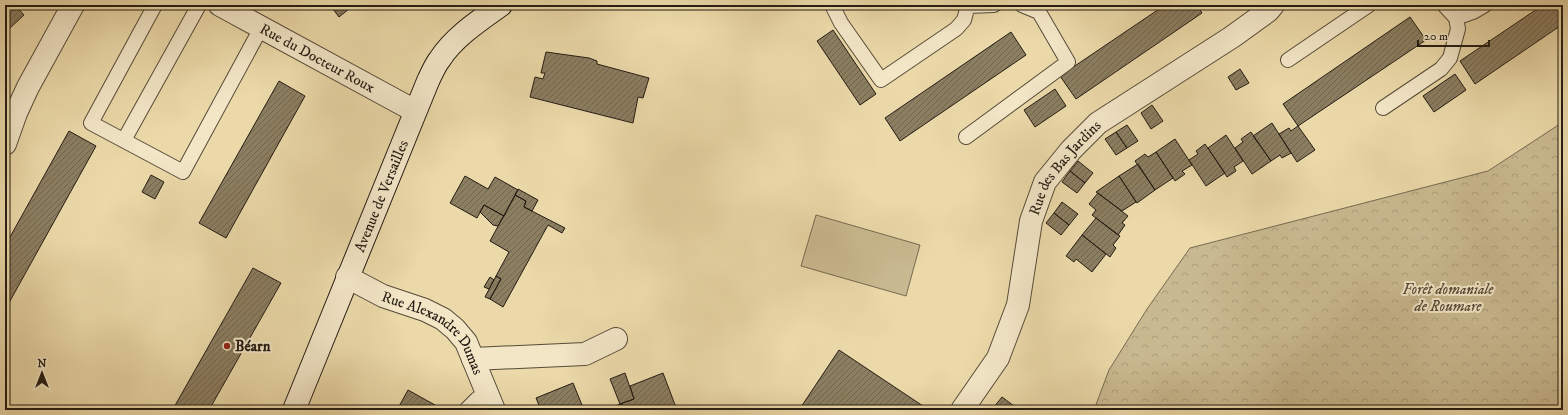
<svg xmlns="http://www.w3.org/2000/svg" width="1568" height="415" font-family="'IM FELL DW Pica',serif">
<defs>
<pattern id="forest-crowns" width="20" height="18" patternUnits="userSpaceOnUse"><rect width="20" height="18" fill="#c9b990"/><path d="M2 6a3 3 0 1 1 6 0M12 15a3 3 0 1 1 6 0" fill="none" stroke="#ac9e7b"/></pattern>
<pattern id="building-hatch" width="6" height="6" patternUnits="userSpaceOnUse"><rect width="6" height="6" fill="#8b7e61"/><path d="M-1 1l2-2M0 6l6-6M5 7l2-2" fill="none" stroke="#71664f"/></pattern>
</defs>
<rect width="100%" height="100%" fill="#ebd9a9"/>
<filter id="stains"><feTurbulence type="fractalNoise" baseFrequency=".005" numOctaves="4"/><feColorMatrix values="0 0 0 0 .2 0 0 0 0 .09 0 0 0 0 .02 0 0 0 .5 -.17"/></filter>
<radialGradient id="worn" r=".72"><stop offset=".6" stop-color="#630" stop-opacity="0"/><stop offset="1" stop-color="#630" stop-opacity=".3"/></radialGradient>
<!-- forest -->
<path fill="url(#forest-crowns)" stroke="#766a52" d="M1563 122V410H1094L1109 370 1147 309 1190 248 1488 171Z"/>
<!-- garden -->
<path fill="#c9b990" stroke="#766a52" d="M816 215 920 245 906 296 801 266Z"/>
<!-- building -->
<path fill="url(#building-hatch)" stroke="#241c13" d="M5 5H15L24 15 10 28 5 22Z
M330 5H354L339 17Z
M1165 5H1197L1202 13 1076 99 1060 76Z
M1543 5H1563V24L1475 84 1460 61Z
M1410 17 1426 40 1298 126 1283 104Z
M833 30 876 94 860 105 817 41Z
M1011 32 1026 55 900 141 885 118Z
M546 52 589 58 597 61V64L649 78 643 98 638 97 633 123 530 97 535 77 543 79 545 73H541Z
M1240 69 1249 83 1236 90 1228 77Z
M1455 74 1466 90 1434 112 1423 96Z
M279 81 305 96 226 238 199 223Z
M1055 89 1066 106 1035 127 1024 110Z
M1152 105 1163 121 1151 129 1141 113Z
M1272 123 1291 153 1282 158 1280 155 1271 161 1253 136Z
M1127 125 1138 141 1127 148 1116 132Z
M1298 126 1315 150 1297 162 1279 134 1289 128 1291 131Z
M69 131 96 146 5 310V246Z
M1116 132 1127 148 1116 155 1105 139Z
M1251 132 1271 161 1252 174 1235 148 1243 142 1241 139Z
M1226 135 1243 161 1234 167 1236 171 1227 177 1208 148Z
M1175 139 1192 165 1182 171 1185 174 1175 181 1156 152Z
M1205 144 1225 173 1206 186 1189 160 1198 154 1196 151Z
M1156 152 1173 178 1155 190 1135 161 1145 154 1148 157Z
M1078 161 1093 173 1085 183 1070 171Z
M1138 164 1155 190 1137 203 1119 176Z
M1070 171 1085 183 1077 193 1062 182Z
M151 175 164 182 155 199 142 192Z
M465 176 488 189 495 177 518 190 504 216 484 205 477 218 450 203Z
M1119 176 1136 202 1122 211 1096 192Z
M518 189 538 200 532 211 524 207 526 201 515 195Z
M1098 193 1128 216 1122 223 1125 225 1118 235 1092 215 1096 210 1089 204Z
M515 195 526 201 524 207 565 228 562 233 548 225 503 307 490 299 501 279 496 276 509 252 490 241Z
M1062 202 1078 214 1069 225 1054 213Z
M484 205 504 216 498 226 493 225 480 212Z
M1054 213 1069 225 1061 235 1046 223Z
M1096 218 1120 236 1113 245 1116 248 1110 257 1082 235Z
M1082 235 1106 254 1092 272 1076 259 1074 262 1066 256Z
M253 268 281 283 209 410H175L173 409Z
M496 276 501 279 490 299 485 297Z
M490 277 494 280 489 289 484 287Z
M839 350 926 408 924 410H799Z
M625 373 634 399 620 404 610 379Z
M663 373 677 410H632L620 404 634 399 630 386Z
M573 383 584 410H541L536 398Z
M408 390 435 405 432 410H397Z
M1002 397 1018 409 1017 410H998L994 407Z
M620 404 632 410H605Z"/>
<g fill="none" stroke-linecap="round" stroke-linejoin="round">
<defs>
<path id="lane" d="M155 5 91 123 183 172 261 28
M832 5 841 23 881 80 956 29 964 20 968 5
M968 6 994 5
M1456 18 1473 12 1485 5
M1288 60 1369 5
M1383 108 1441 69 1450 58 1458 29 1456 18 1444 5
M966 137 1068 62 1039 12 1022 5
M124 140 199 5
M466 410 477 399 487 392"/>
<g id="street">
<path id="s1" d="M220 5 415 111"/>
<path d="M5 144 16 113 28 87 73 5"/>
<path id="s2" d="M347 277 383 296 425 310 443 319 455 329 466 342 494 410"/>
<path d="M473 359 585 354 616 339"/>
<path id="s3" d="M962 410 998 358 1018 305 1031 221 1045 182 1071 150 1098 123 1232 37 1268 11 1273 5"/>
</g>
<g id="secondary">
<path id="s4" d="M294 410 428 81C432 73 435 65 440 59 454 37 480 20 501 5"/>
</g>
</defs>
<!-- lane casing -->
<use href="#lane" stroke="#564b38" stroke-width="16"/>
<!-- street casing -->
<use href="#street" stroke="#564b38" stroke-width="24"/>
<!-- secondary casing -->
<use href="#secondary" stroke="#241c13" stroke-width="24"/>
<!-- lane -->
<use href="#lane" stroke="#f2e6c7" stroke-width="14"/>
<!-- street -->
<use href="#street" stroke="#f2e6c7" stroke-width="22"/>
<!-- secondary -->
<use href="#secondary" stroke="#f2e6c7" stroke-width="22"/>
</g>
<!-- markers -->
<circle fill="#8f2418" stroke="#f2e6c7" stroke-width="1.5" cx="227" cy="346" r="4"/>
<g text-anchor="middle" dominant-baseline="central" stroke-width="4" stroke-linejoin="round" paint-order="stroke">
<!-- street labels -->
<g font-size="15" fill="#241c13" stroke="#f2e6c7">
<text stroke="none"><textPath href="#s1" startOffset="111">Rue du Docteur Roux</textPath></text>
<text stroke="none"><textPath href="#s3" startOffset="269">Rue des Bas Jardins</textPath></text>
<text stroke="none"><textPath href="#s4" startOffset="231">Avenue de Versailles</textPath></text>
<text stroke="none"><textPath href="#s2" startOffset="106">Rue Alexandre Dumas</textPath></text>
</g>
<!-- park labels -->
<g font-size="15" font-style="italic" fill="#564b38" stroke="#f2e6c7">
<text x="1448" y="289">Forêt domaniale<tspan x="1448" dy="17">de Roumare</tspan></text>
</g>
<!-- poi labels -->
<g font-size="15" font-weight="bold" fill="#241c13" stroke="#f2e6c7" text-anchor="start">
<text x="235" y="346">Béarn</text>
</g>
</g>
<!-- margin -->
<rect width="1568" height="415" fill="none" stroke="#ebd9a9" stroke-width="20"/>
<rect x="6" y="6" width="1556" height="403" fill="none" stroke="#241c13" stroke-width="2"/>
<rect x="10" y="10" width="1548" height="395" fill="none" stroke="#241c13"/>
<!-- north arrow -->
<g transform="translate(42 373)" stroke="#f2e6c7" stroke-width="3" paint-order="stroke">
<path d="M0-3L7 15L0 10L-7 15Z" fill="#241c13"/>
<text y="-6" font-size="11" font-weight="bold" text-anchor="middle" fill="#241c13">N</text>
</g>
<!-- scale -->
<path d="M1418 40v6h71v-6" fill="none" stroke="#241c13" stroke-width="2"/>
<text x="1424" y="40" font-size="12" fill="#241c13" stroke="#f2e6c7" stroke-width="3" paint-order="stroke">20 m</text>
<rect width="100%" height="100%" filter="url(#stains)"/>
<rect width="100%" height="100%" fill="url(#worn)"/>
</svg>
